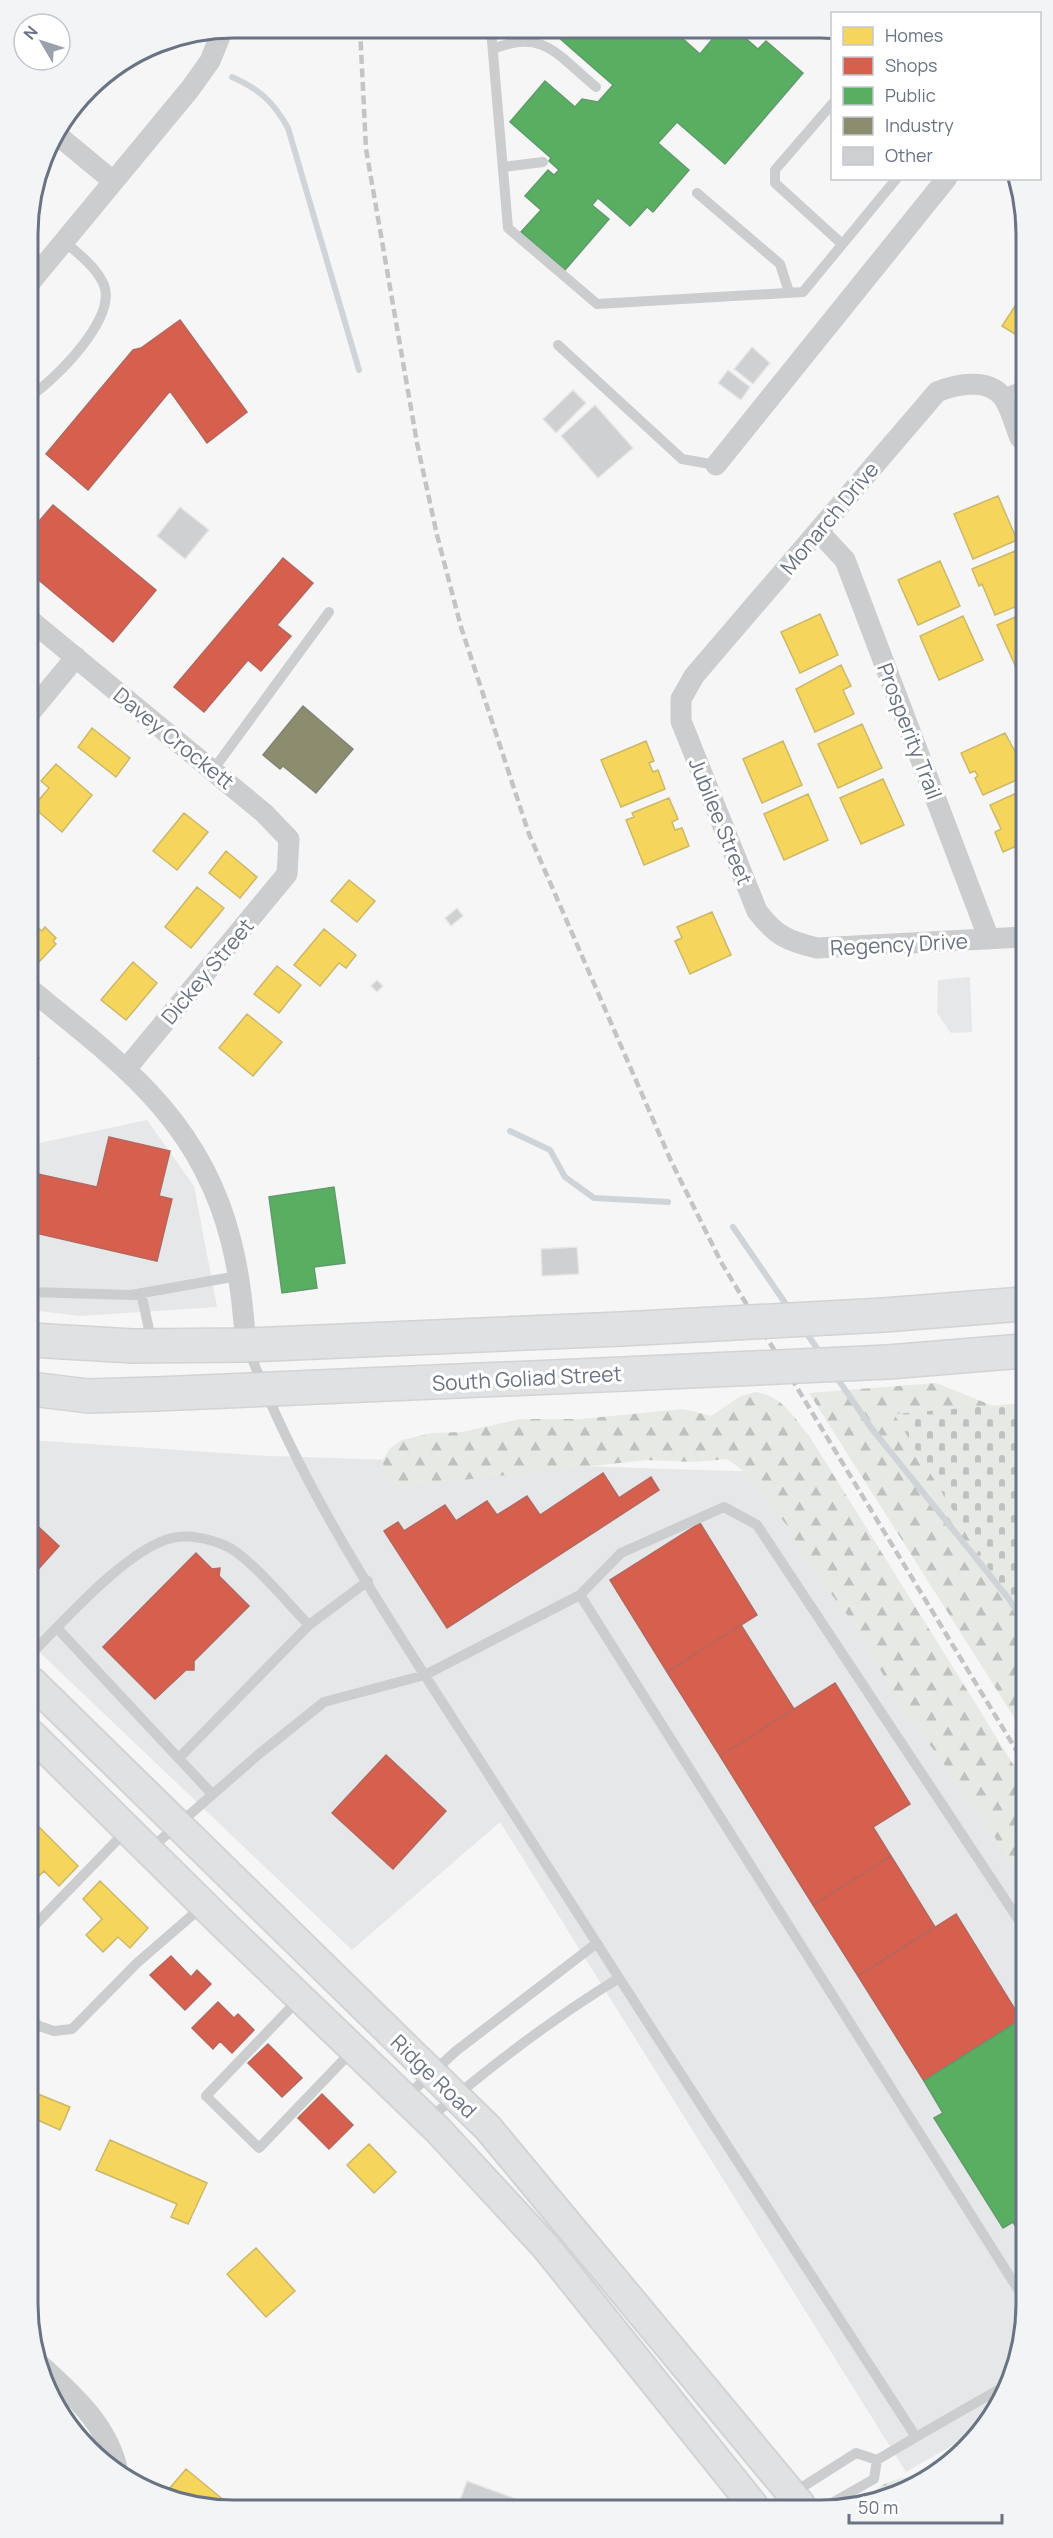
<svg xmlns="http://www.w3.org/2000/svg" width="1053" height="2538" font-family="Manrope,sans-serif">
<defs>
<pattern id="forest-firs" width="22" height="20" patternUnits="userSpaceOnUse" patternTransform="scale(1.5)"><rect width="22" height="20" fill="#e6e9e4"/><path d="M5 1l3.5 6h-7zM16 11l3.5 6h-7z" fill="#bec1be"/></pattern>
<pattern id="cemetery-stones" width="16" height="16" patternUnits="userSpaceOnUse" patternTransform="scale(1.5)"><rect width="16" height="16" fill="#e6e9e4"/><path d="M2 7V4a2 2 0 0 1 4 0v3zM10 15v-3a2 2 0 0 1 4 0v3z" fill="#bec1be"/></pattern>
</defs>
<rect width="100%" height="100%" fill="#f6f6f6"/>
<!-- built -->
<path fill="#e6e7e8" d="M970 977 972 1032 951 1033 937 1013 938 980Z
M147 1120 194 1186 217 1307 80 1316 31 1310 30 1145Z
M31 1440 269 1456 764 1472 1024 1877 1026 2318 1010 2383 984 2427 906 2472 500 1822 352 1950 32 1645Z"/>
<!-- forest -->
<path fill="url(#forest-firs)" d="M936 1383 1023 1418 1024 1733 809 1393Z
M756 1392C783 1396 794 1418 810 1437L1024 1782V1885L982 1816 897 1700 858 1629 803 1557 790 1529 741 1469 727 1459 695 1462 647 1460 407 1486 396 1485 384 1475 383 1460 390 1448 402 1440 432 1433 462 1432 520 1419H581L683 1409 711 1416 741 1396Z
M911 2476 922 2482 869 2504C876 2482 891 2481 911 2476Z"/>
<!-- cemetery -->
<path fill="url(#cemetery-stones)" d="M1023 1403V1625L894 1414Z"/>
<!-- homes -->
<path fill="#f6d55c" stroke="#ccb868" stroke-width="1.5" d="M124 61 127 63 113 80 105 74Z
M99 77 103 80 83 105 79 102Z
M1019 300 1020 337 1002 326Z
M998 496 1017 540 973 559 954 514Z
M1015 551 1020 564V605L995 615 982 584 979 586 972 569Z
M940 561 960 606 918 625 898 580Z
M820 614 838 655 800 673 781 632Z
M1020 615 1021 670 1018 672 997 625Z
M963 616 983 660 939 680 920 636Z
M841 665 851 686 843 690 854 714 815 732 796 689Z
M862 724 882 768 838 788 818 744Z
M92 728 130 758 116 777 78 747Z
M1005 733 1021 763V778L983 795 975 778 978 776 975 771 970 773 961 753Z
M646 741 654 761 649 763 653 772 658 770 665 789 621 807 601 760Z
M783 741 802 785 762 803 743 759Z
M56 764 92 795 62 832 33 807 49 788 41 781Z
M883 779 904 825 861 844 840 798Z
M1021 791V844L1003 852 995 832 1001 829 990 805Z
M808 794 828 840 784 860 764 814Z
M669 798 678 819 672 822 675 830 682 828 689 846 644 865 626 820 634 817 632 813Z
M184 813 208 832 177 870 153 851Z
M226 851 257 877 240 898 209 873Z
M349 880 375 901 357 922 331 901Z
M197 887 224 908 191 948 165 927Z
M712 912 731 955 690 974 675 941 682 938 677 927Z
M45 927 56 938 53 941 56 944 38 963 36 961 33 964 30 961V938L38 928 42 931Z
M324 929 356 955 346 968 339 963 320 986 294 965Z
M133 962 157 983 126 1020 101 1000Z
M277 966 301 985 279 1013 254 994Z
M247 1014 282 1042 253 1076 219 1048Z
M30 1051 39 1058 30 1069Z
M36 1824 78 1866 59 1886 44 1871 33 1882 32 1828Z
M100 1881 148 1928 130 1948 118 1937 103 1952 86 1935 102 1919 83 1899Z
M33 2092 70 2107 60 2130 33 2118Z
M110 2140 207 2183 188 2224 171 2217 177 2204 96 2170Z
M369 2144 396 2172 374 2193 347 2165Z
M256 2248 295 2291 266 2317 227 2274Z
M186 2469 232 2507H193L177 2501 180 2498 169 2489Z"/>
<!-- shops -->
<path fill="#d6604d" stroke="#b5665e" stroke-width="1.5" d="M180 320 247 412 207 443 170 391 88 490 46 454 133 350 141 348Z
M53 505 156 590 113 642 29 572 28 534Z
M283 558 313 583 277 625 291 636 261 671 248 660 204 712 174 687Z
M109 1137 170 1151 159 1196 172 1199 157 1261 31 1232 33 1173 97 1187Z
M603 1473 619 1498 651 1477 659 1490 447 1628 384 1531 398 1522 404 1531 445 1505 456 1521 487 1501 497 1515 527 1496 540 1515Z
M31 1520 59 1546 32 1576Z
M700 1523 757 1615 667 1672 610 1580Z
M196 1553 212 1569 220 1568 219 1576 249 1606 194 1661V1670H186L155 1699 103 1647Z
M741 1625 794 1709 720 1756 667 1672Z
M835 1683 910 1804 873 1827 891 1856 813 1905 720 1756Z
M386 1755 446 1811 393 1869 332 1813Z
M891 1856 935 1927 858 1976 813 1905Z
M956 1914 1021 2019 924 2081 858 1976Z
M171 1956 191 1977 197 1970 211 1984 185 2010 150 1975Z
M218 2002 234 2018 238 2014 254 2030 232 2053 220 2041 213 2049 192 2028Z
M268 2044 302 2078 282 2097 248 2063Z
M322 2094 353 2125 329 2149 298 2118Z"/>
<!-- public -->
<path fill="#5aae61" stroke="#5e9c6c" stroke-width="1.5" d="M549 29 676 30 674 31 700 54 720 30H736L758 49 766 41 803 73 725 164 677 122 658 143 689 170 653 212 647 207 630 226 598 198 592 205 609 219 565 270 521 232 541 210 525 196 548 170 554 175 559 170 549 161 551 158 510 122 545 81 575 107 582 99 598 102 613 85Z
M334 1187 345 1263 314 1267 317 1288 282 1293 269 1197Z
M1025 2017V2242L1013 2222 1003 2228 934 2118 943 2113 924 2081Z"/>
<!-- industry -->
<path fill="#8c8c6e" stroke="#828475" stroke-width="1.5" d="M303 706 353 749 316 793 283 766 280 769 263 755Z"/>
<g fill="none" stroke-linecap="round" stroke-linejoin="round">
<!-- stream -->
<path stroke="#cfd4d8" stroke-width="6" d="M194 35 195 36
M232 77C259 89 273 101 288 128L359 370
M510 1131 550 1150 565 1177 594 1198 668 1202
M733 1227 790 1310
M805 1331 821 1354
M835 1375 872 1429 1009 1599 1023 1622"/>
</g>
<!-- building -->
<path fill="#cfd0d1" stroke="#e6e6e6" stroke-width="1.5" d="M752 347 770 363 753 384 734 369Z
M728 370 750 387 741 400 718 383Z
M573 390 586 403 556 433 543 419Z
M595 405 633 448 598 478 561 436Z
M180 507 209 530 185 559 157 536Z
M457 908 463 916 451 926 445 918Z
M377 980 383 986 377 992 371 986Z
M577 1247 579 1274 542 1276 541 1249Z
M467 2481 535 2506H458Z"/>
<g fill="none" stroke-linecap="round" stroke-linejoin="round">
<defs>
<path id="secondary" d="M32 1682 488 2128 800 2504
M32 1735 222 1923 437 2129 546 2247 753 2505"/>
<path id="primary" d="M884 1315 1022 1304
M31 1340 133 1346 246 1345 621 1329
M888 1362 1023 1351
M31 1389 88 1396 156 1394 623 1374"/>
</defs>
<!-- secondary casing -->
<use href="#secondary" stroke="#d2d3d4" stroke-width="32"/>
<!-- primary casing -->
<use href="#primary" stroke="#d2d3d4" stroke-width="36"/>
<!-- service -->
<path stroke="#cccdcf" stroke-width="10" d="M491 29 508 228 597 304 803 292 897 178
M493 49C544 28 558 56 596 87
M832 104 775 170V183L842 244
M503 167 543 162
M697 193 780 264 789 292
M558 345 682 459 716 465
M1000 395 1020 387
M28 398C54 381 117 319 104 285 96 266 78 254 64 241
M213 770 329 612
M31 1292 131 1295 238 1276
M141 1293 152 1343
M248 1348C308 1508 414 1656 505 1800 641 2013 778 2225 916 2437L877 2460 856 2453 793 2493
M580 1595 621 1553 724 1507 757 1525 1024 1928
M309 1625 368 1581
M57 1628 212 1794
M32 1653C66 1619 127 1549 172 1538 188 1534 211 1539 226 1546 250 1557 288 1604 309 1625L179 1758
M149 1850 259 1754 324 1702 425 1675 580 1595 1026 2302
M33 1927 127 1830
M299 1999 206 2096 259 2148 354 2049
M33 2020 39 2026 54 2031 72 2029 137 1963 204 1905
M406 2097 456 2051 597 1943
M429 2119C491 2065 549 2021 619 1978
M916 2437 1010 2383
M830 2504 874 2479 877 2460"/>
<!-- minor -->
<path stroke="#cccdcf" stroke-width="21" d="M55 133 113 181
M28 285 190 89 210 61 223 29
M1020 438C1015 426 1012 413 1006 402 993 377 958 383 937 392L694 676 681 699V721L757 911C775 935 787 941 817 948L1021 937
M716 465 947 178
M818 531 845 560 989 939
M29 619 264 813 289 839 287 874 126 1069
M29 714 76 657
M30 989C121 1063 201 1120 231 1241 240 1275 243 1310 246 1345
M34 2359C69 2391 108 2423 118 2472"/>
<!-- secondary -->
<use href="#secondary" stroke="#e0e1e2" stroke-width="28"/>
<!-- primary -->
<use href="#primary" stroke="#e0e1e2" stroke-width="33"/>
<!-- rail -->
<path stroke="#c3c4c5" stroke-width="4.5" stroke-dasharray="9 4.5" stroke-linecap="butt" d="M360 28 366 149 417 443 437 535 461 627 529 834 671 1161 721 1262 1024 1763"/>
<defs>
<path id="primary-bridge" d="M621 1329 884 1315
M623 1374 888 1362"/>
</defs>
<!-- primary-bridge casing -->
<use href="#primary-bridge" stroke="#d2d3d4" stroke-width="36" stroke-linecap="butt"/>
<!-- primary-bridge -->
<use href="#primary-bridge" stroke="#e0e1e2" stroke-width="33"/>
</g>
<g text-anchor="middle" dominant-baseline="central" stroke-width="6" stroke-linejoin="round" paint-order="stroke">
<!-- street labels -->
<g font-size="21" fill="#697384" stroke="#fff">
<text transform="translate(829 518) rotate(-50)">Monarch Drive</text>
<text transform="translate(910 731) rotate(69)">Prosperity Trail</text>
<text transform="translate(174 738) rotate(39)">Davey Crockett</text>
<text transform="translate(721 821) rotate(68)">Jubilee Street</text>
<text transform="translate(899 944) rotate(-3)">Regency Drive</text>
<text transform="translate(207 971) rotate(-50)">Dickey Street</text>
<text transform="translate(527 1378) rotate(-3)">South Goliad Street</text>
<text transform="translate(434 2076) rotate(44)">Ridge Road</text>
</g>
</g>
<!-- crop -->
<path d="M0 0H1053V2538H0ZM234 38H820A196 196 0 0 1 1016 234V2304A196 196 0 0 1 820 2500H234A196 196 0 0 1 38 2304V234A196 196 0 0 1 234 38Z" fill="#f3f4f5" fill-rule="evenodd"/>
<path fill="none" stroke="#697384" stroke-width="3" d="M234 38H820A196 196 0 0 1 1016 234V2304A196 196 0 0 1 820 2500H234A196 196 0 0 1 38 2304V234A196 196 0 0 1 234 38Z"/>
<!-- legend -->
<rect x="831" y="12" width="210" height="168" fill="#ffffff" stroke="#c3c7ce" stroke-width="1.5"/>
<rect x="843" y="27" width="30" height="18" fill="#f6d55c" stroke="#c3c7ce" stroke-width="1.5"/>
<text x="885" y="42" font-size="18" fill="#697384">Homes</text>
<rect x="843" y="57" width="30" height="18" fill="#d6604d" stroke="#c3c7ce" stroke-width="1.5"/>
<text x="885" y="72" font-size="18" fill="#697384">Shops</text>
<rect x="843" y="87" width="30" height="18" fill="#5aae61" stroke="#c3c7ce" stroke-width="1.5"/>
<text x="885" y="102" font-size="18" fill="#697384">Public</text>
<rect x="843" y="117" width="30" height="18" fill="#8c8c6e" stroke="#c3c7ce" stroke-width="1.5"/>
<text x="885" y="132" font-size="18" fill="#697384">Industry</text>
<rect x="843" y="147" width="30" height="18" fill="#cfd0d1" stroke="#c3c7ce" stroke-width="1.5"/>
<text x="885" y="162" font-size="18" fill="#697384">Other</text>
<!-- north arrow -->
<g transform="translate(42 42) rotate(309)"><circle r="28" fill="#ffffff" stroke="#c3c7ce" stroke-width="1.5"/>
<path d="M0-4.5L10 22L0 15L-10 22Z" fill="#9aa1ac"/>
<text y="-9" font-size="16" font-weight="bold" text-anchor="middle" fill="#697384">N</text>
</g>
<!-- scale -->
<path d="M849 2514v9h153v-9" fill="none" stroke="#697384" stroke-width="3"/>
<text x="858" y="2514" font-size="18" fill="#697384" stroke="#ffffff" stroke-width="4.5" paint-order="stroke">50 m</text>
</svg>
